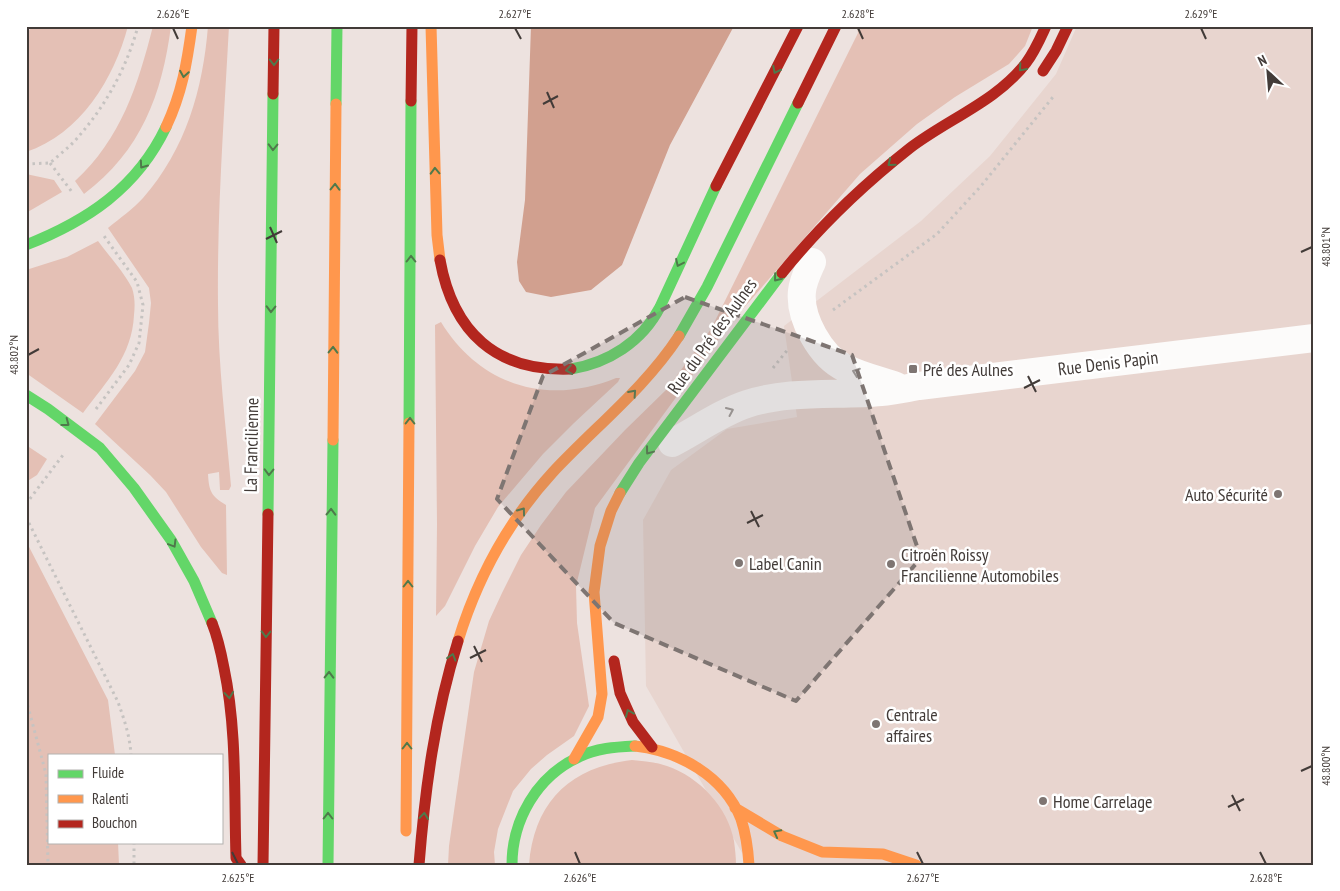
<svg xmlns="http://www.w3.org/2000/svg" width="1340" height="891" font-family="'PT Sans Narrow',sans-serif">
<rect width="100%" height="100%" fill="#ede2df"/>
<!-- built -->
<path fill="#e8d5cf" d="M1077 26H1314V865H749L646 686 643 520 671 470 727 429 797 417 784 326 921 221 990 156 1056 74Z"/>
<!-- green -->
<path fill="#e4c0b5" d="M33 26H128C114 79 80 134 26 152V34Z
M153 26H171C162 95 141 151 84 194L75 181C121 139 138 85 153 26Z
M208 26H229C224 119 217 211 218 304 218 365 226 426 231 486L229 490H220L219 472 208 474C209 491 211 496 226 505L227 575 222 573 201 547 166 492 150 475 95 424 135 371 145 352 149 323 151 303 149 288 108 228C120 218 133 209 143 198 186 149 203 89 208 26Z
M857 26H1033L1025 46 1009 64 955 97 917 124 860 174 729 325 595 508 576 586 577 623 589 706 574 736 547 755 531 769 513 791 498 829 494 852 495 865H448L449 846 474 672 489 621 502 593 521 555 541 525 566 492 625 430 667 389 711 329 858 33Z
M26 174 54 180 62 192 26 213Z
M98 241C108 255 124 272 132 288 135 297 135 306 134 315 132 356 107 381 83 413L26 373V270L67 257Z
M441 322C480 386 548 406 616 378H620L618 382 574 423 543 454 498 507 475 546 445 606 436 616 437 524 435 325Z
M26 445 47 459 37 475 26 482Z
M26 541 108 700 115 755H49V842H118L119 865H26Z
M632 760C644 761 655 762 667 766 699 777 728 807 734 841 735 849 736 857 736 865H529C534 802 570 767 632 760Z"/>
<!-- water -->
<path fill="#d1a08f" d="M531 26H734L670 145 622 265 591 290 551 297 526 292 519 281 517 262 525 200Z"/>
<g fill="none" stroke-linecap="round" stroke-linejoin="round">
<!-- path -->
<path stroke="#c6c3c1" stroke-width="3" stroke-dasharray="2.5 4" stroke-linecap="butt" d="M50 163 72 192
M26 164 50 163C60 154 71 146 79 136 106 105 127 67 138 26
M833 310 937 234 981 186 1053 97
M773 368 789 348
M96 409 129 365 139 343 143 305 137 282 104 236
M26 504 63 455
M26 517 118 702C124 719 130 736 131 755
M26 699 46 774 48 865
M134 842V865"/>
<!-- street -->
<path stroke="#fcfbfa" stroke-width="28" d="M812 262C808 271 803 281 802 291 799 318 821 357 845 368 861 376 879 380 896 386
M672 443C697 430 720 413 747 404 790 390 837 396 881 392 894 391 907 388 919 386L1314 338"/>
<!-- fast -->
<path stroke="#63d668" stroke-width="11" d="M336 104 337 26
M26 245C87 221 137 188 166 127
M679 336 707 287 798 103
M571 369C608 363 642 342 660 307L716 186
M26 395 48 409 100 448 134 488 171 540 194 581 212 623
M409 423 411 101
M620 493 639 463 782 273
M268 514 273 94
M328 865 333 440
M512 865C512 820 537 776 579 757 596 748 616 747 635 746"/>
<!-- slow -->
<path stroke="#ff974d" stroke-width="11" d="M431 26 437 235 440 260
M166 127C182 93 187 63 192 26
M333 440 336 104
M458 641C477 579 509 520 553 472 595 427 645 388 679 336
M635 746C679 751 724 776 741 819 746 834 748 849 749 865
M574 759 598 717 602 694 594 592 600 546 611 511 620 493
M735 808 782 836 822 852 883 854 916 865
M406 831 409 423"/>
<!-- jam -->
<path stroke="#b3261e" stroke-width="11" d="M1043 71 1056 51 1068 26
M273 94 274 26
M411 101 412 26
M798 103 836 26
M716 186 798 26
M440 260C453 332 496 372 571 369
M782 273C820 226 863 185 910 148 948 119 997 101 1026 63 1035 51 1040 39 1046 26
M212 623C218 638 221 652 224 668 237 730 234 795 236 858L241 865
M614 661 620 693 633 722 652 747
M263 865 268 514
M419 865C425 789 435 714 458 641"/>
</g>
<!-- one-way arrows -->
<defs><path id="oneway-chevron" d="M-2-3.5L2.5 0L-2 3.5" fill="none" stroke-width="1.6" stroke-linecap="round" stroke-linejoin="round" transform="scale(1.25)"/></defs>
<g stroke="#4f794b">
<use href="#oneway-chevron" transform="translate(274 62) rotate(90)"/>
<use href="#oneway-chevron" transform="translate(1022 68) rotate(131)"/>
<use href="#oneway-chevron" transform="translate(776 70) rotate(117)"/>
<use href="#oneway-chevron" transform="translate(184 74) rotate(99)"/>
<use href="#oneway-chevron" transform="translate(273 147) rotate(91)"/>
<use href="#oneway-chevron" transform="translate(891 163) rotate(141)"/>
<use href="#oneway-chevron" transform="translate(143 165) rotate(125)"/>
<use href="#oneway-chevron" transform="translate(435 171) rotate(-92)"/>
<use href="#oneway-chevron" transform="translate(335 187) rotate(-89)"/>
<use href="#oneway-chevron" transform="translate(411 259) rotate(-90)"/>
<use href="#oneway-chevron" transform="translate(679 263) rotate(115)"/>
<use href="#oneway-chevron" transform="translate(777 278) rotate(129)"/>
<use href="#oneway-chevron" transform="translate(271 309) rotate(91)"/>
<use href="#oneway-chevron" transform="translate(333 350) rotate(-89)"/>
<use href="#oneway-chevron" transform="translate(569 370) rotate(172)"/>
<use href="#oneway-chevron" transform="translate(633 393) rotate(-48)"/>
<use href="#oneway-chevron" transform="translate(410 421) rotate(-90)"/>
<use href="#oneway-chevron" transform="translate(66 423) rotate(37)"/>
<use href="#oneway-chevron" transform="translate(649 451) rotate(127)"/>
<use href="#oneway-chevron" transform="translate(269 472) rotate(91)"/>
<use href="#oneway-chevron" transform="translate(522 511) rotate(-54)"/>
<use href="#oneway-chevron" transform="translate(331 512) rotate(-89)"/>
<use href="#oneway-chevron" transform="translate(173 544) rotate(59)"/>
<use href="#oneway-chevron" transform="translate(408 584) rotate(-90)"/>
<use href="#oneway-chevron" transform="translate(266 634) rotate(91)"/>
<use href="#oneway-chevron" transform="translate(452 657) rotate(-73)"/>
<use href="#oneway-chevron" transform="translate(329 675) rotate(-89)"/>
<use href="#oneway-chevron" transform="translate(229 695) rotate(84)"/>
<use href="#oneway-chevron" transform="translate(629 713) rotate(-113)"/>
<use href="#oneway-chevron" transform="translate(407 746) rotate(-90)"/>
<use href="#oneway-chevron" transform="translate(328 816) rotate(-90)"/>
<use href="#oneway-chevron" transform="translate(424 816) rotate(-84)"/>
<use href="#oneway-chevron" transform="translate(777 833) rotate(-152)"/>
</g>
<g stroke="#9f9b99">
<use href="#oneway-chevron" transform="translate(856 372) rotate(-160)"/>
<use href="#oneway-chevron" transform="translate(730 411) rotate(-24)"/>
</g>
<!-- marked area -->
<path fill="#7e7572" fill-opacity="0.2" stroke="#7e7572" stroke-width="4" stroke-dasharray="10 6" stroke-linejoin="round" d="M685 297 852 355 921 558 796 701 614 623 497 499 543 376Z"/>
<!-- ticks -->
<path fill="none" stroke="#423b38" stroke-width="2" d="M173 28 178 39M515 28 521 39M858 28 863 39M1201 28 1206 39M547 92 554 108M543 104 558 96M270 227 277 243M266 239 282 231M1301 252 1312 247M28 355 39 349M1028 376 1036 392M1024 388 1040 380M751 511 759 527M747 523 763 515M474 646 482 662M470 658 486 650M1301 771 1312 766M1232 795 1240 811M1228 807 1244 799M232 852 238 864M575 852 580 864M917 852 923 864M1260 852 1266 864"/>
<!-- markers -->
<g fill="#7e7572" stroke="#fff" stroke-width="2">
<rect x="908" y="364" width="10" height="10" rx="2.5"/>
<circle cx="1278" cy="494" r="5"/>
<circle cx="739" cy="563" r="5"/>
<circle cx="891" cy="564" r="5"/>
<circle cx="876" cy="724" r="5"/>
<circle cx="1043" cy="801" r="5"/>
</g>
<g text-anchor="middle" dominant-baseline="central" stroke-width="5" stroke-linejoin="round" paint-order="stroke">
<!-- street labels -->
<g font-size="18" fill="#423b38" stroke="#fff">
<text transform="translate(712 336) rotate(-54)">Rue du Pré des Aulnes</text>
<text transform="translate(1108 363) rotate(-7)">Rue Denis Papin</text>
<text transform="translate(251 445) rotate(-89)">La Francilienne</text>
</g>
<!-- poi labels -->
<g font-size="18" fill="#423b38" stroke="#fff" text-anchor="start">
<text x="923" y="369">Pré des Aulnes</text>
<text x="1268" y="494" text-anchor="end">Auto Sécurité</text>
<text x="901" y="554">Citroën Roissy<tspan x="901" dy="21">Francilienne Automobiles</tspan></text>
<text x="749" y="563">Label Canin</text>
<text x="886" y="714">Centrale<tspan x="886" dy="21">affaires</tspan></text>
<text x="1053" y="801">Home Carrelage</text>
</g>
</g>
<!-- border -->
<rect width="1340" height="891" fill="none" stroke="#ffffff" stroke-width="55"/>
<!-- legend -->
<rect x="48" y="754" width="175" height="90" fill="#ffffff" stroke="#b3b1af"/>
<rect x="58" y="770" width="25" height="8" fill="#63d668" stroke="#b3b1af"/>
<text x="92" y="778" font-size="15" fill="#423b38">Fluide</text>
<rect x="58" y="795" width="25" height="8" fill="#ff974d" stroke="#b3b1af"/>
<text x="92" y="804" font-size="15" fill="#423b38">Ralenti</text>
<rect x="58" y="820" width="25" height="8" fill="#b3261e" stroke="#b3b1af"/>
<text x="92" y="828" font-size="15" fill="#423b38">Bouchon</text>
<!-- north arrow -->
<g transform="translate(1268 72) rotate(334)" stroke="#ffffff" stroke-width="4" paint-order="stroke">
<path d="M0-4L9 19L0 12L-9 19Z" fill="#423b38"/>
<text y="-8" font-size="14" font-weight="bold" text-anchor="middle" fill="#423b38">N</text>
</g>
<rect x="28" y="28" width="1284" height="836" fill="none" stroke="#423b38" stroke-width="2"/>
<g font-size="12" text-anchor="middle" fill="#423b38">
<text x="173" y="18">2.626°E</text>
<text x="515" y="18">2.627°E</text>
<text x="858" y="18">2.628°E</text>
<text x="1201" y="18">2.629°E</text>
<text transform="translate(1326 247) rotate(-90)" y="4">48.801°N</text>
<text transform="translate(14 355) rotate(-90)" y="4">48.802°N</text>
<text transform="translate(1326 766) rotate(-90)" y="4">48.800°N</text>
<text x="238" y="882">2.625°E</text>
<text x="580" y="882">2.626°E</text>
<text x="923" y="882">2.627°E</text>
<text x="1266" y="882">2.628°E</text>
</g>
</svg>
